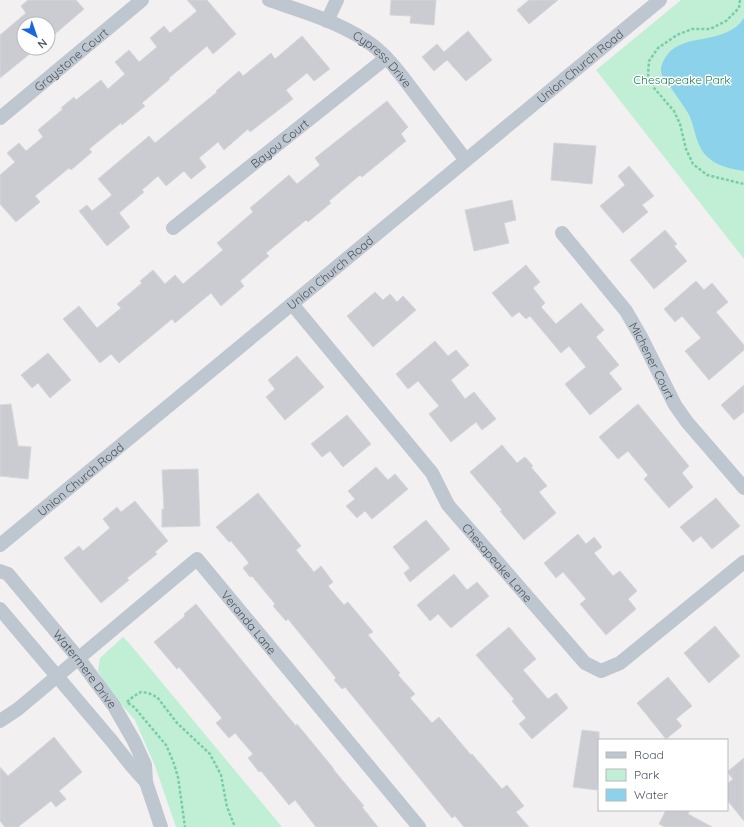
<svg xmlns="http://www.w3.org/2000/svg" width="744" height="827" font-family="Quicksand,sans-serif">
<rect width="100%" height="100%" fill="#f2f0f0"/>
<!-- green -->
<path fill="#c0efd5" d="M681 0H744V259L596 70Z
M123 637 129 643 282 827H176L155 766 135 720 108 689 98 671 100 658Z"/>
<!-- water -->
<path fill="#8dd2eb" d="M744 18V171C733 169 719 167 710 159 695 148 696 128 688 113 682 103 675 94 669 85 667 82 663 78 662 75 659 68 663 61 667 55 684 32 726 46 744 18Z"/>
<!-- building -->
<path fill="#caccd2" stroke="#d4d6db" d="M28 0H76L84 9 48 40V24H24V48H37L0 78V35L26 13 21 6Z
M187 0H207L236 34 213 54 207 46 169 78 170 79 142 103 145 106 122 125 121 123 89 149 92 152 71 170 69 168 35 196 40 202 16 222 0 204V175L15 162 7 153 19 143 26 151 43 137 38 130 63 109 61 108 74 97 76 100 101 80 108 89 125 74 115 62 129 50 139 62 157 47 150 38 164 26 170 33 197 11Z
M391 0H436L434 25 410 23 411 16 390 15Z
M529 0H558L529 24 517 10Z
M468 31 492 60 466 81 447 60 434 71 422 57 437 44 444 52Z
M302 36 330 69 314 81 307 73 286 90 293 99 250 132 248 129 224 150 218 142 199 158 206 167 191 179 184 171 166 186 158 176 142 190 144 192 119 213 130 227 107 246 79 211 87 205 92 211 112 195 98 179 149 136 155 143 217 92 216 91 239 71 243 76 271 53 275 59Z
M387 101 408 127 401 134 406 141 362 177 360 175 329 201 331 203 308 222 306 220 266 253 269 256 240 281 244 286 221 306 211 293 175 323 172 319 119 363 111 354 100 363 63 319 79 306 97 328 121 308 117 304 142 283 140 281 153 270 165 284 175 275 183 284 223 250 217 243 253 212 250 208 289 175 297 184 320 165 315 158Z
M554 143 596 146 592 184 551 180Z
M629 166 654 196 642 205 648 212 623 233 600 206 625 185 618 176Z
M512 200 516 220 504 223 509 243 474 251 465 210Z
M665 230 677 244 674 246 687 261 654 289 630 260Z
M526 265 540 282 533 288 545 303 541 307 556 324 581 303 604 330 596 337 619 365 609 373 622 389 590 415 565 384 586 367 569 346 561 353 530 316 526 319 519 312 512 317 492 293Z
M696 281 704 290 712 283 728 302 716 312 744 345V350L709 380 685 351 701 338 682 316 675 322 664 309Z
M375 292 383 300 390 294 397 302 403 296 416 310 373 347 347 316Z
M435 341 448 356 456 350 469 365 451 380 465 399 474 392 496 419 482 430 476 422 451 442 429 414 439 406 418 381 408 389 396 374Z
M48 353 71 380 50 398 38 383 32 388 21 375Z
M297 356 324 387 285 420 266 397 275 389 268 380Z
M744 385V412L734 420 721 405Z
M11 404 18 446 31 447 28 479 0 476V405Z
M638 404 689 466 682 473 693 487 669 508 644 479 648 475 628 451 618 459 599 437Z
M347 415 371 444 343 467 330 451 322 457 311 444Z
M502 445 517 463 525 457 533 466 531 467 547 486 539 492 556 513 524 540 500 511 502 510 470 472Z
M376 467 388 480 395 474 408 489 372 519 365 511 357 518 346 506 355 499 348 491Z
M198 469 200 526 162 527V509H164L162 470Z
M258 493 301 546 296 550 314 572 321 566 333 582 328 586 344 605 348 602 373 632 368 635 400 673 398 675 415 694 410 698 432 723 439 717 471 755 472 754 502 789 507 785 524 806 516 812 529 827H464L455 816 452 818 345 687 342 689 334 680 336 678 288 619 286 621 273 606 275 604 252 576 250 577 243 568 249 563 231 541 229 542 216 527Z
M716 498 740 526 712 549 701 536 693 542 680 527Z
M135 501 168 541 155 552 157 554 127 578 129 580 101 603 64 558 79 546 83 551 110 528 103 519 117 507 121 512Z
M426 520 450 549 410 582 404 573 410 568 393 547Z
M578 534 586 544 594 537 602 547 594 553 613 576 620 571 637 591 628 599 636 609 606 635 580 604 586 599 563 572 556 578 544 563Z
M454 574 467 590 477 582 489 596 451 628 438 614 430 621 417 605Z
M196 604 275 701 296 726 297 724 334 769H333L364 806 362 807 378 827H316L295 800 289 805 261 771 259 772 248 758 253 754 235 733 229 738 216 723 222 718 211 705 179 667 177 669 154 642 185 616 184 614Z
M715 626 740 656 709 683 684 653Z
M509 627 536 659 523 670 548 699 556 693 568 708 532 739 519 724 526 718 512 701 514 699 476 655Z
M668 677 692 706 676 719 682 726 666 739 637 703Z
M582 730 599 732V780L597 790 573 787Z
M54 737 82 772 59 791 66 799 56 807 51 801 18 827H5L0 821V767L8 776Z
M744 758V821L727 800V784L733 779 727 772Z
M666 810H690L688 814 712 827H665L659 824Z"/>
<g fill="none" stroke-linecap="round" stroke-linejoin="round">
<!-- path -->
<path stroke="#78cda8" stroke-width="2.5" stroke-dasharray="3 2" stroke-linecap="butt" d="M740 0 739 8 726 21 710 29H692L677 35 658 48 649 61 648 75 654 88 674 111 680 124 686 149 693 164 707 175 744 184
M127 702 134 696 141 692 148 693 157 697 177 723 210 754 221 775 227 807 235 827
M128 703 134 707 166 745 173 761 178 777 185 827"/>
<!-- minor -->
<g stroke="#bec6cf" stroke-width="14">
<path id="s1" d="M269 0C301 11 336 21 365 40 386 53 402 76 417 96 433 117 449 138 465 159"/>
<path d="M327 21 337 0"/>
<path id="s2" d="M0 118 142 0"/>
<path id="s3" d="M173 228 386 58"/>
<path id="s4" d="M562 233 626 311 641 337 675 405 687 422 744 488"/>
<path id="s5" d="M292 304 432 473 448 505 585 663 601 671 620 663 744 562"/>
<path id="s6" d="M0 545C220 364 439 181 660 0"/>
<path id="s7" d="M0 571 8 574 79 659 114 706 134 741 145 765 146 782 161 827"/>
<path d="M0 609 111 740 130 764 146 782"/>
<path id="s8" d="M0 721 18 709 197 559 419 827"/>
</g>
</g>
<g text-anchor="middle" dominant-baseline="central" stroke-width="3" stroke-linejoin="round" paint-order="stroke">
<!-- street labels -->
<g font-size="12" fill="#48525d" stroke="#fff">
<text stroke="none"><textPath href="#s2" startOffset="92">Graystone Court</textPath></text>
<text stroke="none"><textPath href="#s1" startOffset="130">Cypress Drive</textPath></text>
<text stroke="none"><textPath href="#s6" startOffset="752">Union Church Road</textPath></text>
<text stroke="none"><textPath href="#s3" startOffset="136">Bayou Court</textPath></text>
<text stroke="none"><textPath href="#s6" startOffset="428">Union Church Road</textPath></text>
<text stroke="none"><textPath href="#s4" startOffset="157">Michener Court</textPath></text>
<text stroke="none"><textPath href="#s6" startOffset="104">Union Church Road</textPath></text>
<text stroke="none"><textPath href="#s5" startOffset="331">Chesapeake Lane</textPath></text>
<text stroke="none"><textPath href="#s8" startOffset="337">Veranda Lane</textPath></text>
<text stroke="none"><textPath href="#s7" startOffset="131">Watermere Drive</textPath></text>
</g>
<!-- park labels -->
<g font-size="12" fill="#187f52" stroke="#fff">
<text x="682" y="79">Chesapeake Park</text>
</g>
</g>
<!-- legend -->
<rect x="598" y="739" width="130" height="72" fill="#ffffff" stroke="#b6babe"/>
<rect x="606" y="752" width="20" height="6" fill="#bec6cf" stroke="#b6babe"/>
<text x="634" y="759" font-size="12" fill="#48525d">Road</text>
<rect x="606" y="769" width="20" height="12" fill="#c0efd5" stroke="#b6babe"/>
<text x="634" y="779" font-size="12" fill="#48525d">Park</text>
<rect x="606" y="789" width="20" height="12" fill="#8dd2eb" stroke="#b6babe"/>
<text x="634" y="799" font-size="12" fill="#48525d">Water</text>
<!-- north arrow -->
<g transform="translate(36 36) rotate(140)"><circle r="19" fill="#ffffff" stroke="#b6babe"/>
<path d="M0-3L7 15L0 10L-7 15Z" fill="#1b65e1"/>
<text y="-6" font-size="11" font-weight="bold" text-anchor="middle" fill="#48525d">N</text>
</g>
</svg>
